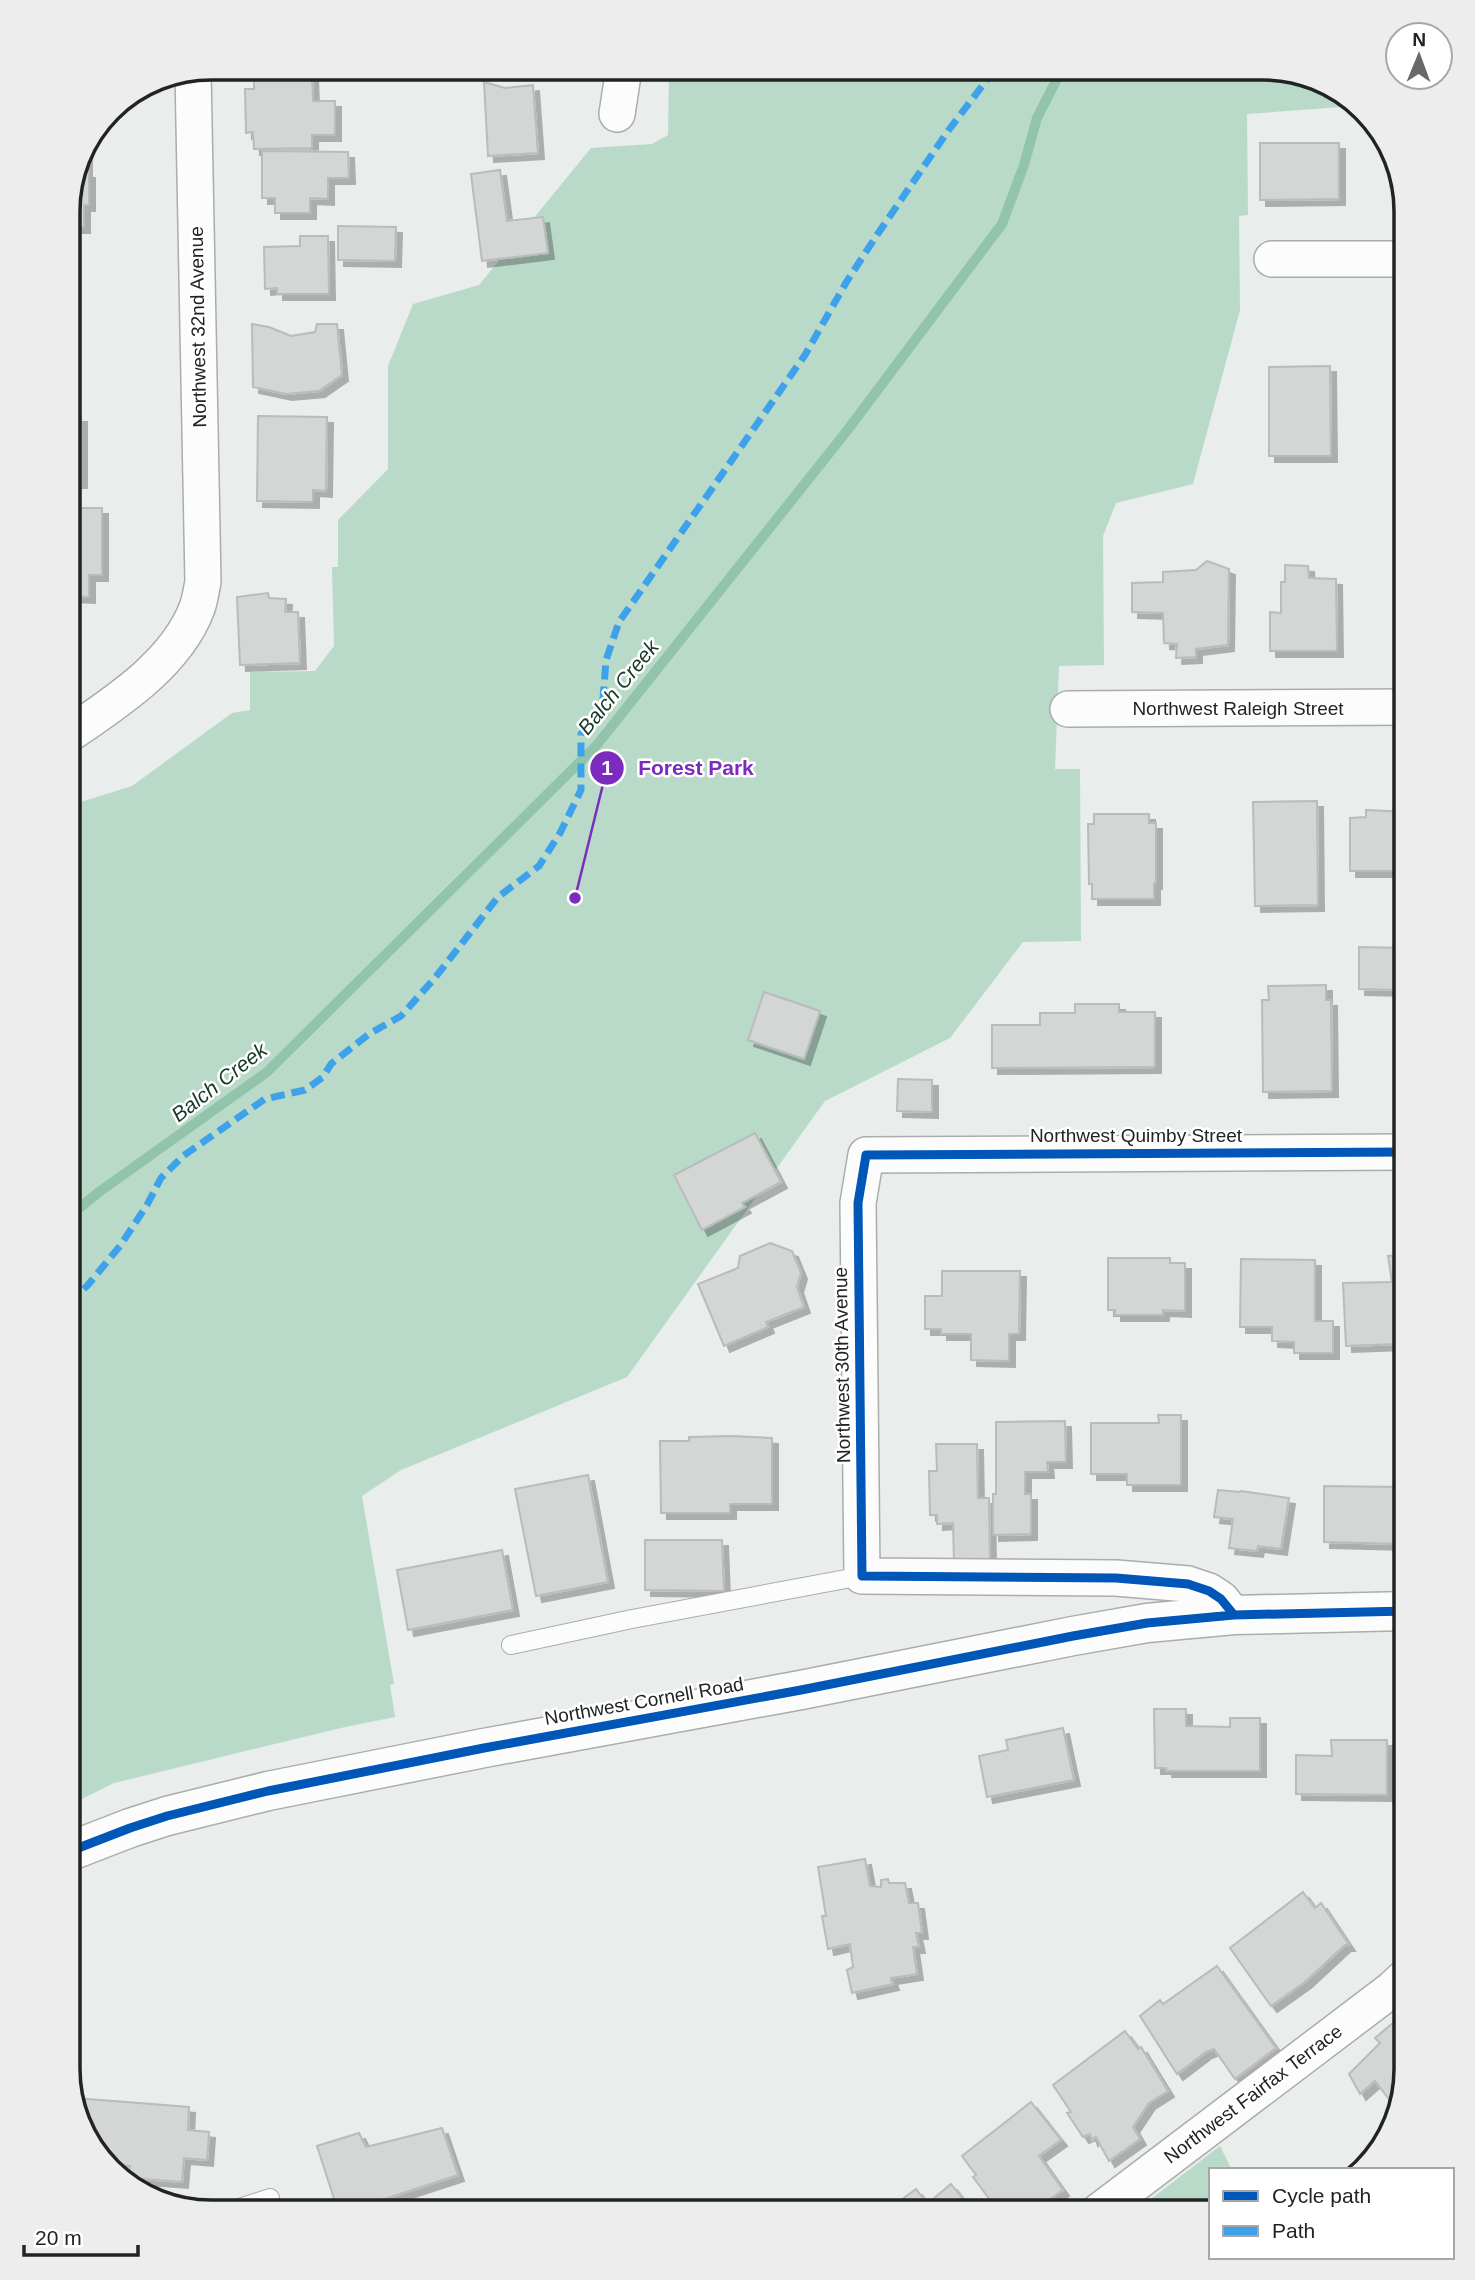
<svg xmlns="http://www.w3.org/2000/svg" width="1475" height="2280" font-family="Arial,sans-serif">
<defs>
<filter id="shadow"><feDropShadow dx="6" dy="6" stdDeviation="0" flood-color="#0004"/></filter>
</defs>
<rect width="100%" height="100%" fill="#e9edeb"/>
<!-- green -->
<path fill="#b9dac9" d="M669 68 1273 69 1343 92 1355 106 1247 114 1248 215 1239 216 1240 310 1193 484 1116 503 1103 536 1104 665 1059 666 1055 769H1080L1081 941 1023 942 950 1038 825 1101 627 1377 401 1470 362 1496 394 1684 390 1685 395 1717 345 1727 114 1783 68 1806V806L132 786 232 713 250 710V672L315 671 334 646 332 567H338V520L388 469V366L413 304 479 285 591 148 652 144 668 135Z
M1220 2146 1232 2170H1211V2212H1134Z"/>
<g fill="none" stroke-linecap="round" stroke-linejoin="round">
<!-- stream -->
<path stroke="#91c4aa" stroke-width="10" d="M68 1217 99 1192 267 1072 596 746 846 432 1002 224 1024 165 1037 118 1062 69"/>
</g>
<!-- building -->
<path fill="#d3d6d4" stroke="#b8bcba" stroke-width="2" filter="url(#shadow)" d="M254 73H312L313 101H335V135H312V148L254 149 253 132 246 133 245 89H254Z
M484 82 505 88 533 85 538 153 488 156Z
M1260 143H1339V199L1260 200Z
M1390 146 1392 148 1401 187H1390Z
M83 151H86V172H89V205H84V227H73L74 232H69V203L79 157Z
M262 151 348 152 349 178H328V199L310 198V213H275V198H262Z
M500 170 507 221 543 217 548 253 482 261 471 174Z
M338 226 396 227 395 261 338 260Z
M300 236H328L329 294H277V288L265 289 264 247 300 246Z
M252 324 269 327 291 336 315 332 317 324H337L342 375 319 391 286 394 253 387Z
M1330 366 1331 456H1269V367Z
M69 416H81V482H68Z
M258 416 327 417 326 491 313 490V502L257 501Z
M71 508H102V575H89V597L68 596V516H73Z
M1207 561 1229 569 1228 645 1196 649V657L1176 658 1177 644 1164 643 1163 613 1132 612V583L1163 582V572L1196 570Z
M1285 565 1308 566 1309 578 1336 579 1337 651H1270V612L1281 613V582H1285Z
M268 593 269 598 286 599 285 612H298L300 663 240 665 237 597Z
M1317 801 1318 905 1255 906 1253 802Z
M1366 810 1407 812V871H1350V818L1366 817Z
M1094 814H1149V823H1156V883H1154V899H1092V884H1089L1088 824H1094Z
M1359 947 1403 948 1402 990 1359 989Z
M1326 985V1000H1331L1332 1091 1263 1092 1262 1000H1269L1268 986Z
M764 992 820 1011 804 1059 748 1040Z
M1402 992H1407V1084H1402Z
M1075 1004H1119V1012H1155V1067L992 1068V1025H1040V1013H1075Z
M898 1079 932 1080V1112L897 1111Z
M755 1133 781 1182 742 1203 745 1207 702 1230 674 1175Z
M770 1243 792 1251 801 1273 797 1287 804 1307 766 1322 768 1327 724 1346 698 1284 738 1268 740 1256Z
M1407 1254V1315L1398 1316 1399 1344 1346 1346 1343 1283 1392 1282 1388 1256Z
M1108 1258H1170V1263H1185V1311L1163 1310V1315H1115V1310H1108Z
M1241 1259 1315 1260V1321H1333V1353H1294V1342L1272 1341V1327H1240Z
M942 1271H1020L1019 1334H1009V1361L971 1360V1334H941V1329H925V1296H942Z
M1158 1415H1181V1485H1127V1474H1091V1423H1159Z
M1065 1421 1066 1462H1047L1048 1472H1025V1494H1031V1534L993 1535V1494H996V1422Z
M731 1436 772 1438V1504H730V1513H661L660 1441H689V1437Z
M936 1444H977L978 1498H989L990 1561 954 1562 953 1523 937 1524V1515H930L929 1471H937Z
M588 1475 608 1582 536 1596 515 1489Z
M1324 1486 1401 1487V1544L1324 1542Z
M1218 1490 1240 1492 1241 1491 1289 1498 1281 1549 1258 1546 1257 1551 1229 1548 1233 1519 1214 1517Z
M645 1540H722L724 1591 645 1590Z
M502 1550 513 1610 408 1630 397 1570Z
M1154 1709H1186V1726L1230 1727V1718H1260V1771H1166V1768H1155Z
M1063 1728 1074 1780 987 1797 979 1756 1008 1750 1006 1740Z
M1331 1740H1387V1795L1296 1794V1755L1332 1756Z
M865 1859 870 1886 881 1887V1880L888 1879 889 1883H905L909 1903H918L922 1933H916L919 1947H913L917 1974 891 1978 893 1984 852 1993 847 1970 853 1967 850 1944 828 1949 822 1916H826L818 1867Z
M1303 1892 1315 1908 1321 1903 1349 1945H1345L1305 1982 1271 2006 1230 1948Z
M1217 1966 1276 2048 1235 2079 1214 2049 1206 2052 1177 2074 1140 2016 1160 2000 1163 2004Z
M1401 2016 1404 2019 1407 2017V2069L1395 2107 1375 2081 1360 2094 1349 2074 1380 2043 1375 2038Z
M1125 2031 1138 2049 1141 2047 1168 2091 1149 2103 1133 2127 1140 2139 1109 2161 1096 2137 1092 2140 1090 2134 1083 2137 1067 2113 1071 2112 1053 2085Z
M75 2098 189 2107 188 2130 209 2132 207 2160 184 2158 182 2182 129 2178 130 2166 112 2165 83 2132Z
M1031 2102 1061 2140 1039 2156 1063 2190 1031 2212H999L973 2177 976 2175 962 2156Z
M442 2128 458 2175 345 2212 338 2211 317 2146 359 2133 366 2147Z
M951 2184 973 2212H885L916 2189 927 2204Z
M624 2200 648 2212H619Z"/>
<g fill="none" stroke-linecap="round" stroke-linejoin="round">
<defs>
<path id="service" d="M511 1645 632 1619 862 1576
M230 2211 270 2198"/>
<path id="minor" d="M617 114 624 68
M1272 259H1407
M1068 709 1407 707
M68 735C115 703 176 664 197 608 200 600 201 591 203 582L193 72
M1234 1615 1221 1599 1209 1591 1188 1584 1116 1578 862 1576 858 1203 866 1155 1407 1152
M1098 2212 1391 1990 1407 1975"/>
<path id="secondary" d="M68 1852 130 1828 167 1816 268 1791 484 1748 801 1690 1073 1636 1147 1623 1234 1615 1407 1611"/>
</defs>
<!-- service casing -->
<use href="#service" stroke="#aaadab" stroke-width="20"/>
<!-- minor casing -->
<use href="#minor" stroke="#aaadab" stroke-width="38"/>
<!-- secondary casing -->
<use href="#secondary" stroke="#aaadab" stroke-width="41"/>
<!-- service -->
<use href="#service" stroke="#fcfcfc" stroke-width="18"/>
<!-- minor -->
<use href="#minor" stroke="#fcfcfc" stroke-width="35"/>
<!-- secondary -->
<use href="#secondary" stroke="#fcfcfc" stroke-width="38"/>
<!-- quiet -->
<path stroke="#3ea2ea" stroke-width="7" stroke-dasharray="14 7" stroke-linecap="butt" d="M68 1303 87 1286 120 1246 147 1205 161 1178 183 1156 265 1099 305 1090 323 1077 331 1064 369 1034 401 1016 434 979 498 897 539 866 560 833 581 790V734L596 717 603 699 606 660 619 622 805 355 847 281 877 235 948 131 995 69"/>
<defs>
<path id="cycleway" d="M1234 1615 1221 1599 1209 1591 1188 1584 1116 1578 862 1576 858 1203 866 1155 1407 1152
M68 1852 130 1828 167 1816 268 1791 484 1748 801 1690 1073 1636 1147 1623 1234 1615 1407 1611"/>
</defs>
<!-- cycleway casing -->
<use href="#cycleway" stroke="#fff" stroke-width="13"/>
<!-- cycleway -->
<use href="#cycleway" stroke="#0057b8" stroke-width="9"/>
</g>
<g text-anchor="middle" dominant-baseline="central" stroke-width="5" stroke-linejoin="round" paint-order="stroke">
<!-- street labels -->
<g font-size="19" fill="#222423" stroke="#fff">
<text transform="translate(198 327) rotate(-91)">Northwest 32nd Avenue</text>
<text x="1238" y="708">Northwest Raleigh Street</text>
<text x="1136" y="1135">Northwest Quimby Street</text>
<text transform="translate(842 1365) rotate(-91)">Northwest 30th Avenue</text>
<text transform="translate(644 1701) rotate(-10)">Northwest Cornell Road</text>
<text transform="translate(1253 2094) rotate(-37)">Northwest Fairfax Terrace</text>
</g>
<!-- water labels -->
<g font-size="21" font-style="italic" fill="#183829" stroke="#fff">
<text transform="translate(618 687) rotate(-51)">Balch Creek</text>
<text transform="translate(219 1082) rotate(-38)">Balch Creek</text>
</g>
</g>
<!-- crop -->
<path d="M0 0H1475V2280H0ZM211 80H1263A131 131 0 0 1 1394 211V2069A131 131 0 0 1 1263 2200H211A131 131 0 0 1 80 2069V211A131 131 0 0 1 211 80Z" fill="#ededed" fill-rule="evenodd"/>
<path fill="none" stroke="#222423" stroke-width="3.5" d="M211 80H1263A131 131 0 0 1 1394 211V2069A131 131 0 0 1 1263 2200H211A131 131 0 0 1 80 2069V211A131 131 0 0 1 211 80Z"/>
<!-- callouts -->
<path fill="none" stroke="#7b2cbf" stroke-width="2.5" d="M575 898L607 768"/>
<g fill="#7b2cbf" stroke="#fff" stroke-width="2.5">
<circle cx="575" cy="898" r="7"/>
<circle cx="607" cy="768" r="18"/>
</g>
<g font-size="21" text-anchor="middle" font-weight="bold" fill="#fff">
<text x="607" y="775">1</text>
</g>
<g font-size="21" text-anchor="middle" font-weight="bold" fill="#7b2cbf" stroke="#fff" stroke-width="5" stroke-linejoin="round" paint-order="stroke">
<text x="696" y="775">Forest Park</text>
</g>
<!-- legend -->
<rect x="1209" y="2168" width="245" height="91" fill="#ffffff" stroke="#a7a7a7" stroke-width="2"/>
<rect x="1223" y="2191" width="35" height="10" fill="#0057b8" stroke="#a7a7a7" stroke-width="2"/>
<text x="1272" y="2203" font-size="21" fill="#222423">Cycle path</text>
<rect x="1223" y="2226" width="35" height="10" fill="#3ea2ea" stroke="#a7a7a7" stroke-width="2"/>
<text x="1272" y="2238" font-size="21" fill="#222423">Path</text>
<!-- north arrow -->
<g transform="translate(1419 56) rotate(1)"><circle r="33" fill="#ffffff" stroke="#a7a7a7" stroke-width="2"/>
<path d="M0-5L12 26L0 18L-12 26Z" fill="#686a69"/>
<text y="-10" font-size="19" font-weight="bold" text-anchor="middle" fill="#222423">N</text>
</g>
<!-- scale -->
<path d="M24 2245v10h114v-10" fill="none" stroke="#222423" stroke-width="3.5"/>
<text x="35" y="2245" font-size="21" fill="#222423" stroke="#ffffff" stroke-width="5" paint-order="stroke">20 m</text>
</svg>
